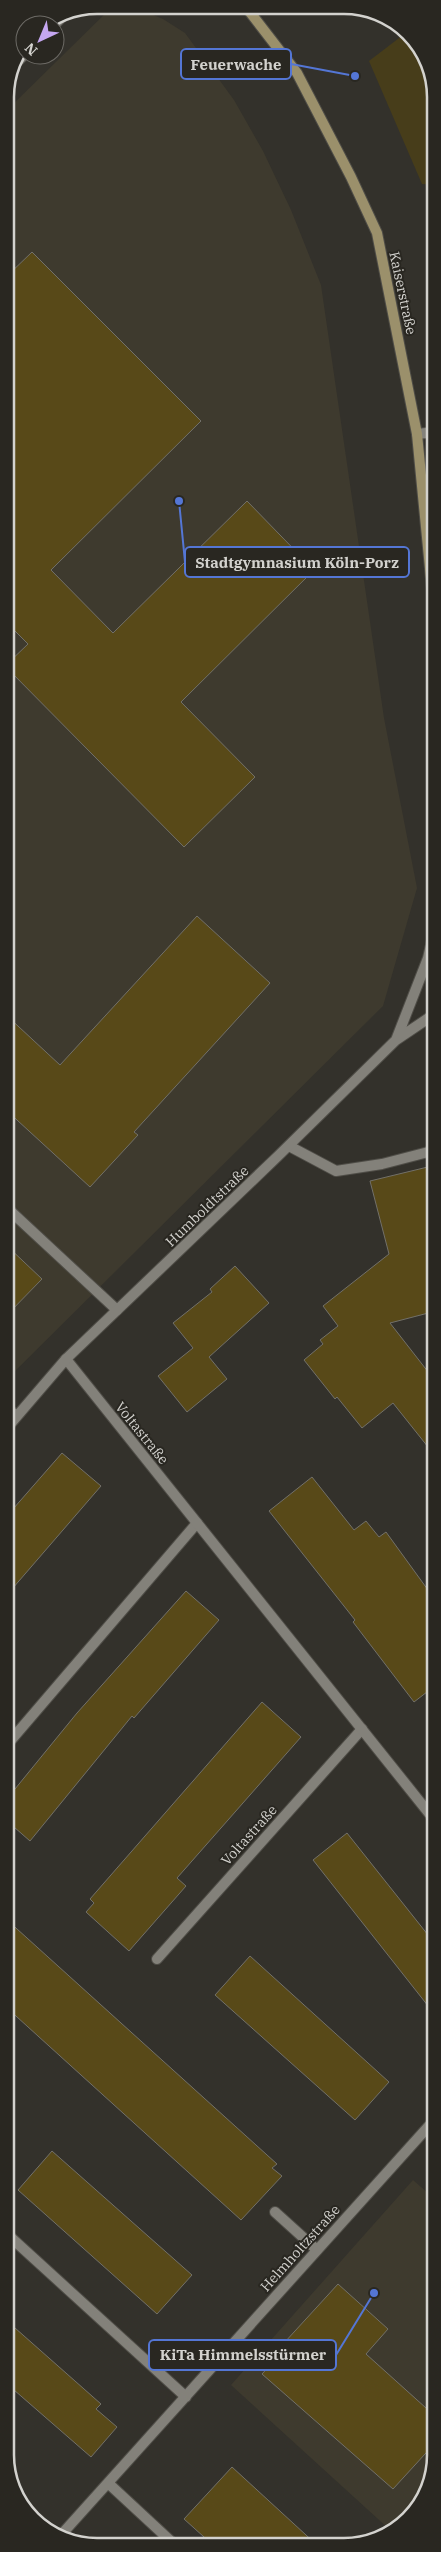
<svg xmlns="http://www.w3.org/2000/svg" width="441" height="2552" font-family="'IBM Plex Serif',serif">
<rect width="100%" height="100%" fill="#33312b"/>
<!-- built -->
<path fill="#3e3a2e" d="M114 5H129L163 19 185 33 234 100 263 151 291 210 321 285 384 718 417 888 383 1006 5 1381V112Z
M413 2180 436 2200V2456L415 2510 407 2519 389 2529 231 2385Z"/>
<!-- green -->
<path fill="#473d1a" d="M407 32 413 36 435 85V185L422 184 369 61Z"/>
<!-- building -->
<path fill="#584918" stroke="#727069" d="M32 252 201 421 51 570 113 633 247 501 314 570 181 702 255 777 184 847 5 666 28 644 5 621V278Z
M197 916 270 983 134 1132 138 1135 90 1187 5 1109V1014L60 1065Z
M436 1165V1311L390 1323 436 1382V1457L393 1403 362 1428 337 1397 335 1399 304 1360 323 1344 320 1340 338 1326 323 1306 389 1254 370 1181Z
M5 1244 42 1279 5 1317Z
M235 1266 269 1303 209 1357 227 1379 187 1412 158 1376 193 1348 173 1323 212 1292 210 1289Z
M62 1453 101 1486 6 1596V1517Z
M312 1477 354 1530 366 1521 379 1537 386 1532 436 1601V1685L414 1702 353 1622 355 1620 269 1511Z
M186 1591 219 1620 134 1718 132 1716 30 1841 6 1820V1800L77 1713Z
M262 1702 301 1737 177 1878 186 1886 129 1951 86 1912 94 1903 90 1899Z
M347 1833 436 1945V2016L313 1860Z
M6 1919 277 2164 272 2168 282 2176 241 2220 6 2007Z
M250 1956 389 2082 355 2120 215 1995Z
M52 2151 192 2275 157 2314 18 2190Z
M338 2284 388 2329 366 2354 436 2417V2442L393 2489 262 2374 288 2346 284 2343Z
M6 2320 101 2404 96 2409 117 2427 91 2457 6 2383Z
M232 2467 318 2546H214L184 2519Z"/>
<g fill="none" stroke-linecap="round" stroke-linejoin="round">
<defs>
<path id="service" d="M289 1146 336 1171 382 1164 436 1150
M5 1206 117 1310
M5 1406 16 1416
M6 1746 197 1523
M157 1959 362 1729
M275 2212 317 2250"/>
<path id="minor" d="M54 25 69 10
M19 60 25 54
M417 434 435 432
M66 1359 436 1822
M6 2233 186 2397
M108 2483 176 2546
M61 2535 436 2118"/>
<path id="tertiary" d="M396 1040 428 958 436 923
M6 1429 66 1359 278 1156 396 1040 436 1013"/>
<path id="secondary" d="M246 7 297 73 351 177 377 233 417 434 435 620"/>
</defs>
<!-- service casing -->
<use href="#service" stroke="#4f4d47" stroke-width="12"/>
<!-- minor casing -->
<use href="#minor" stroke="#4f4d47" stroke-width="12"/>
<!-- tertiary casing -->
<use href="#tertiary" stroke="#4f4d47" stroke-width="12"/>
<!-- secondary casing -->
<use href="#secondary" stroke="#4f4d47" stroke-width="12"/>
<!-- service -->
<use href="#service" stroke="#83817a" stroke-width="10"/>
<!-- minor -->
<use href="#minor" stroke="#83817a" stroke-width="10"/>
<!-- tertiary -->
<use href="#tertiary" stroke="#83817a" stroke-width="10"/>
<!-- secondary -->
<use href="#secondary" stroke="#9b906b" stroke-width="10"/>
</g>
<g text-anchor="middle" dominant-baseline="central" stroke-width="4" stroke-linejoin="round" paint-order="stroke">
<!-- street labels -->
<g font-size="14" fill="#d3d2ce" stroke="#292721">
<text transform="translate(403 293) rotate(78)">Kaiserstraße</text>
<text transform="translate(207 1206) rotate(-44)">Humboldtstraße</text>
<text transform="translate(142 1433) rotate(51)">Voltastraße</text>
<text transform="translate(249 1835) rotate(-48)">Voltastraße</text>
<text transform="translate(300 2248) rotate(-48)">Helmholtzstraße</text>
</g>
</g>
<!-- crop -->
<path d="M0 0H441V2552H0ZM97 14H344A83 83 0 0 1 427 97V2455A83 83 0 0 1 344 2538H97A83 83 0 0 1 14 2455V97A83 83 0 0 1 97 14Z" fill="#292721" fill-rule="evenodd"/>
<path fill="none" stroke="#d3d2ce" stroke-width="2.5" d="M97 14H344A83 83 0 0 1 427 97V2455A83 83 0 0 1 344 2538H97A83 83 0 0 1 14 2455V97A83 83 0 0 1 97 14Z"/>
<!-- callouts -->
<path fill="none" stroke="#5476d5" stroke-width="2" d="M355 76L291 64M179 501L185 562M374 2293L336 2355"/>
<g fill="#5476d5" stroke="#292721" stroke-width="2">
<circle cx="355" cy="76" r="5"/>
<circle cx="179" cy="501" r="5"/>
<circle cx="374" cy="2293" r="5"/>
</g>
<g fill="#292721" stroke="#5476d5" stroke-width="2">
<rect x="181" y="49" width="110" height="30" rx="5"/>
<rect x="185" y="547" width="224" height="30" rx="5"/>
<rect x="149" y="2340" width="187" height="30" rx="5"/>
</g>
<g font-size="15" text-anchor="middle" font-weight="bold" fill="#d3d2ce">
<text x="236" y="70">Feuerwache</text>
<text x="297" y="568">Stadtgymnasium Köln-Porz</text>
<text x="243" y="2360">KiTa Himmelsstürmer</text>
</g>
<!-- north arrow -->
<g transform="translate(40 40) rotate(224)"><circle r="24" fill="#292721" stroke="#6d6b66"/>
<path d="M0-4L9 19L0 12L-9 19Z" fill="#c5a7f1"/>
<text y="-8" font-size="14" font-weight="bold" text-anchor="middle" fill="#d3d2ce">N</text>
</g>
</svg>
